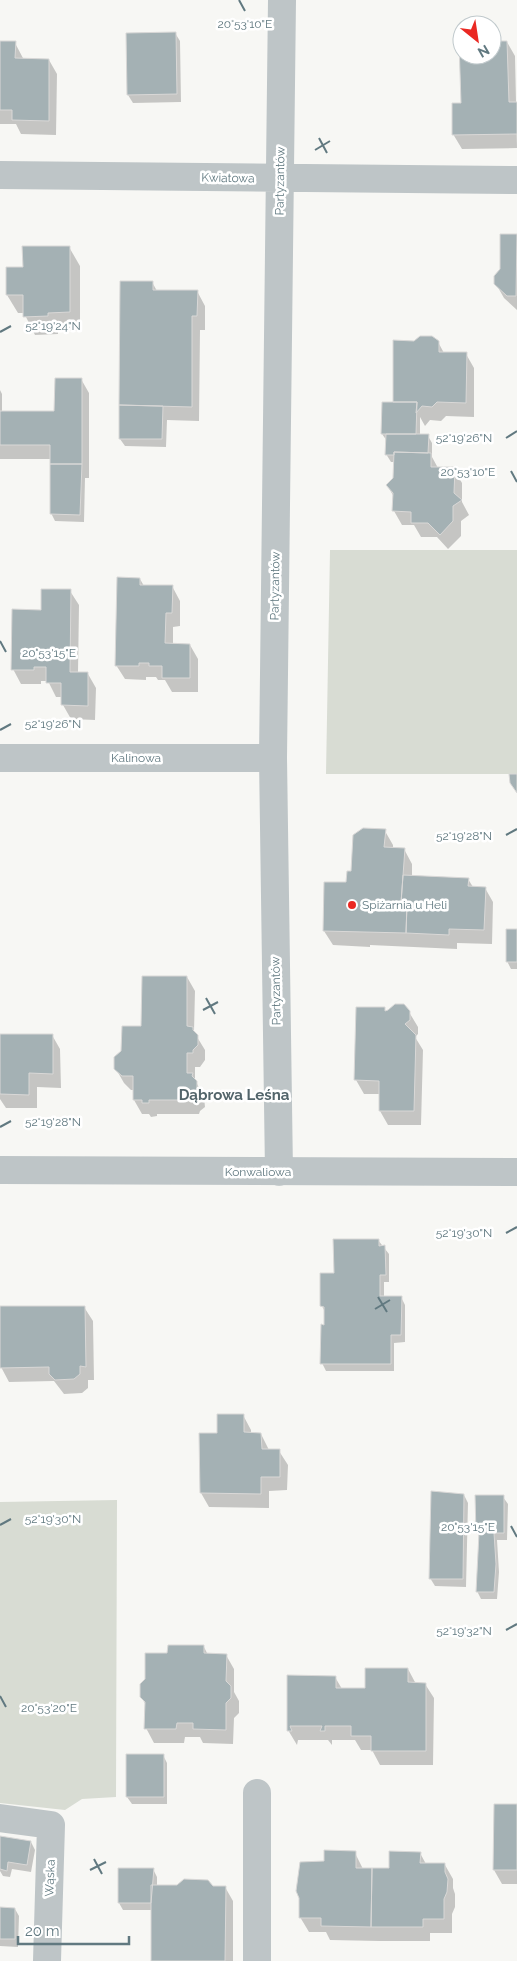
<svg xmlns="http://www.w3.org/2000/svg" width="517" height="1961" font-family="Raleway,sans-serif">
<rect width="100%" height="100%" fill="#f7f7f4"/>
<!-- green -->
<path fill="#d8dcd3" d="M330 550H517V774H326Z
M117 1500 116 1797 82 1799 65 1810 0 1803V1502Z"/>
<!-- shadow -->
<path fill="#0003" d="M175 33 180 41 181 102 133 103 128 95 127 34Z
M0 42 15 43 24 60H49L57 74 56 135 21 134 16 124H0Z
M492 42H507L515 56 517 148 462 149 453 134 462 104V43V55H492Z
M501 235H517V310L504 298 496 284 501 269Z
M69 247 80 266V331H58V334L35 335 24 313H18L7 295 24 268Z
M152 282 157 291H197L205 306V330H200L199 421 167 420 166 447 125 446 120 439Z
M438 342 444 353 466 354 474 368V417L446 416 441 421 430 420 425 426 420 417V436H428L432 443V457L438 468 454 469 462 483V502L469 515 461 521V536L448 549 437 537H421L414 525H402L394 511V497L387 485 394 478 395 462H391L386 454 387 441 382 434 395 403Z
M81 379 89 393V478H85L84 522 55 521 51 513 52 459H0V390L2 394V412L56 413Z
M140 579 144 586H172L180 601V626L173 627V644L190 645 198 659V692H172L165 680H158L156 677H146V680L125 679 116 665Z
M70 591 79 605 78 673 88 674 96 688 95 720 71 719 63 705V697H56L48 681H41V684H21L13 669 42 611Z
M385 831 393 845V849H404L412 864V877L468 879 473 887 485 888 493 902 492 944 457 943V949L370 945V947L333 945 324 931 353 872Z
M517 930V969H511L507 961Z
M187 977 195 991 194 1032 205 1050V1060L200 1067H195V1080L204 1097 205 1107 200 1111 199 1114H157V1116L151 1117 149 1114H142L134 1100V1090H131L124 1083 116 1069 143 1027Z
M384 1009 386 1012H409L418 1027V1034L415 1037 423 1050 421 1125H388L380 1111V1094H364L356 1080Z
M0 1035H52L60 1049 61 1088 37 1087V1108H6L0 1099Z
M378 1240 389 1254V1282H384V1297H401L405 1305V1342L394 1343V1371H326L322 1363 325 1326V1312L322 1306 335 1274Z
M84 1307 93 1321 94 1380H88V1388L82 1393 64 1394 54 1381 9 1382 1 1367Z
M243 1415 251 1430V1434H261L269 1450 279 1451 288 1465 287 1490 269 1491V1508L209 1507 201 1493V1434H219Z
M464 1495 468 1503 466 1587 435 1586 430 1578Z
M503 1497 508 1504 507 1540H497L499 1572 497 1599H481L477 1591 480 1537 477 1533Z
M204 1647 208 1655H226L234 1669V1692L239 1701V1713L234 1718 233 1744 203 1743 200 1737H185L184 1743H154L146 1728V1705L141 1697 169 1654Z
M408 1669 416 1684H425L434 1698 433 1765H380L372 1750H361L355 1740H332V1745L328 1740H298L297 1745 288 1730 289 1677H335L342 1689H366Z
M163 1755 167 1763V1804H132L127 1797Z
M495 1805H517V1884H502L494 1870Z
M0 1837 31 1842 35 1850 31 1872 12 1869 10 1877 3 1876 0 1871Z
M355 1853 363 1869H390L420 1853 426 1864 445 1865 453 1879V1888L455 1894V1907L452 1914V1933H430V1941H379L330 1940 326 1932H309L300 1917 325 1863Z
M153 1869 157 1877V1886L225 1887 233 1901V1961H152V1910H123L119 1903Z
M0 1909H15L19 1916 18 1947 0 1946Z"/>
<!-- building -->
<path fill="#a4b1b4" stroke="#d9d8d7" d="M176 32 177 94 127 95 126 33Z
M0 41H16L15 58 49 59V121L12 120V110H0Z
M492 41H507L509 102H517V134L452 135V103H461L459 42H462V55H492Z
M500 234H517L516 296H507L494 284V276L500 269Z
M22 246H70V312L48 313V316L23 317V295H6V267H23Z
M120 281H153V290H198L197 316H192V407L119 405Z
M420 336H432L439 341V352H467L466 403 437 402 432 407 422 406 416 413 417 402H393V340L414 341Z
M55 378H82V464H50V445H0V411H54Z
M382 402H417L416 434H381Z
M119 405 163 406 162 439H119Z
M386 434H429L428 453 394 452V455H385Z
M394 452 431 453V467H455L454 493 462 500 453 506V521L440 535 428 523H411V512L392 511 393 493 386 485 393 478Z
M50 464H82L80 515 50 514Z
M117 577 140 578V585H173L172 613H166L165 643 190 644V678H162V666H149V663H139V666H115Z
M41 589H71L70 672H88V706L61 705V683H46V667H34V670H11L12 609 41 610Z
M509 774H517V793L510 783Z
M363 828 386 829 384 847 405 848 401 903 407 904 406 933 323 931 324 882H346L347 871H351L353 835Z
M403 875 469 878 468 886 486 887 484 930 449 929V935L406 933 407 904 401 903Z
M506 929H517V962H506Z
M142 976H187V1026L193 1027V1030L198 1035V1045L193 1050V1053H187V1073H193L192 1076 197 1081V1092L192 1096V1100H149V1103H142V1100H133V1076H122L114 1069V1057L121 1051 122 1026H141Z
M395 1004H404L410 1011V1020L405 1024 416 1035 414 1111H379V1081L354 1080 356 1007H385V1011L388 1010Z
M0 1034H53V1074L29 1073V1095L0 1094Z
M333 1239H379V1246L385 1245 386 1275H380V1296H402L401 1335H391V1364H320L321 1324 324 1325V1307L320 1306V1273H334Z
M0 1306H85L86 1367 80 1366V1374L74 1379 55 1380 49 1374V1367L0 1368Z
M217 1414H244V1432L261 1433 262 1449H280V1477H261V1494L200 1493 199 1433H217Z
M431 1491 464 1494 463 1579H429Z
M475 1495H504V1533H494L496 1564 494 1592H476L479 1533H476Z
M168 1645H204V1653L227 1654 226 1681 231 1686V1698L226 1703V1730L193 1729V1723H177L176 1729H144L145 1702 140 1697V1684L145 1679V1653H167Z
M365 1668H408V1682L426 1683V1751H371V1736H351V1726H325V1731H320L322 1726H290L292 1731H287V1675L336 1676V1688H365Z
M126 1754H164V1797H126Z
M494 1804H517V1870H493Z
M0 1836 31 1841 27 1865 8 1862 7 1871 0 1869Z
M324 1850 356 1851V1868H372L371 1927 321 1926V1918H299V1898L296 1891 300 1862 324 1861Z
M389 1851 421 1852 420 1863H445V1872L448 1879 447 1892 444 1899V1919H423V1927H371L372 1868H389Z
M118 1868H154L151 1903H118Z
M184 1879 208 1880 213 1886H226L225 1961H151V1885H177Z
M0 1907 15 1908V1939H0Z"/>
<g fill="none" stroke-linecap="round" stroke-linejoin="round">
<!-- minor -->
<path stroke="#bec5c7" stroke-width="28" d="M0 175 517 180
M0 758H273
M0 1170 517 1172
M279 1172 273 758 282 0
M257 1793V1961
M0 1818 51 1825 47 1961"/>
</g>
<!-- ticks -->
<path fill="none" stroke="#617980" stroke-width="2" d="M239 0 245 11M319 138 327 153M315 150 330 141M0 332 11 326M506 438 517 431M511 471 517 482M0 641 6 652M0 730 11 724M506 835 517 829M206 998 215 1014M203 1010 218 1002M0 1127 11 1121M506 1233 517 1227M378 1297 387 1312M375 1309 390 1300M0 1525 11 1519M511 1526 517 1537M506 1630 517 1624M0 1696 6 1707M94 1859 102 1874M90 1870 106 1862"/>
<!-- markers -->
<circle fill="#ea2822" stroke="#fff" stroke-width="2" cx="352" cy="905" r="5"/>
<g text-anchor="middle" dominant-baseline="central" stroke-width="5" stroke-linejoin="round" paint-order="stroke">
<!-- street labels -->
<g font-size="12" fill="#617980" stroke="#fff">
<text transform="translate(228 178) rotate(1)">Kwiatowa</text>
<text transform="translate(280 181) rotate(-89)">Partyzantów</text>
<text transform="translate(275 586) rotate(-89)">Partyzantów</text>
<text x="136" y="758">Kalinowa</text>
<text transform="translate(276 991) rotate(-91)">Partyzantów</text>
<text x="258" y="1172">Konwaliowa</text>
<text transform="translate(50 1878) rotate(-88)">Wąska</text>
</g>
<!-- poi labels -->
<g font-size="12" fill="#617980" stroke="#fff" text-anchor="start">
<text x="362" y="905">Spiżarnia u Heli</text>
</g>
<!-- quarter labels -->
<g font-size="15" font-weight="bold" fill="#53656b" stroke="#fff">
<text x="234" y="1095">Dąbrowa Leśna</text>
</g>
</g>
<g font-size="12" text-anchor="middle" fill="#617980" stroke="#fff" stroke-width="5" stroke-linejoin="round" paint-order="stroke">
<text x="245" y="28">20°53'10"E</text>
<text x="53" y="330">52°19'24"N</text>
<text x="464" y="442">52°19'26"N</text>
<text x="468" y="476">20°53'10"E</text>
<text x="49" y="657">20°53'15"E</text>
<text x="53" y="728">52°19'26"N</text>
<text x="464" y="840">52°19'28"N</text>
<text x="53" y="1126">52°19'28"N</text>
<text x="464" y="1237">52°19'30"N</text>
<text x="53" y="1523">52°19'30"N</text>
<text x="468" y="1531">20°53'15"E</text>
<text x="464" y="1635">52°19'32"N</text>
<text x="49" y="1712">20°53'20"E</text>
</g>
<!-- north arrow -->
<g transform="translate(477 40) rotate(150)"><circle r="24" fill="#ffffff" stroke="#c0c9cc"/>
<path d="M0-4L9 19L0 12L-9 19Z" fill="#ea2822"/>
<text y="-8" font-size="14" font-weight="bold" text-anchor="middle" fill="#617980">N</text>
</g>
<!-- scale -->
<path d="M18 1936v8h111v-8" fill="none" stroke="#617980" stroke-width="2.5"/>
<text x="25" y="1936" font-size="15" fill="#617980" stroke="#ffffff" stroke-width="4" paint-order="stroke">20 m</text>
</svg>
